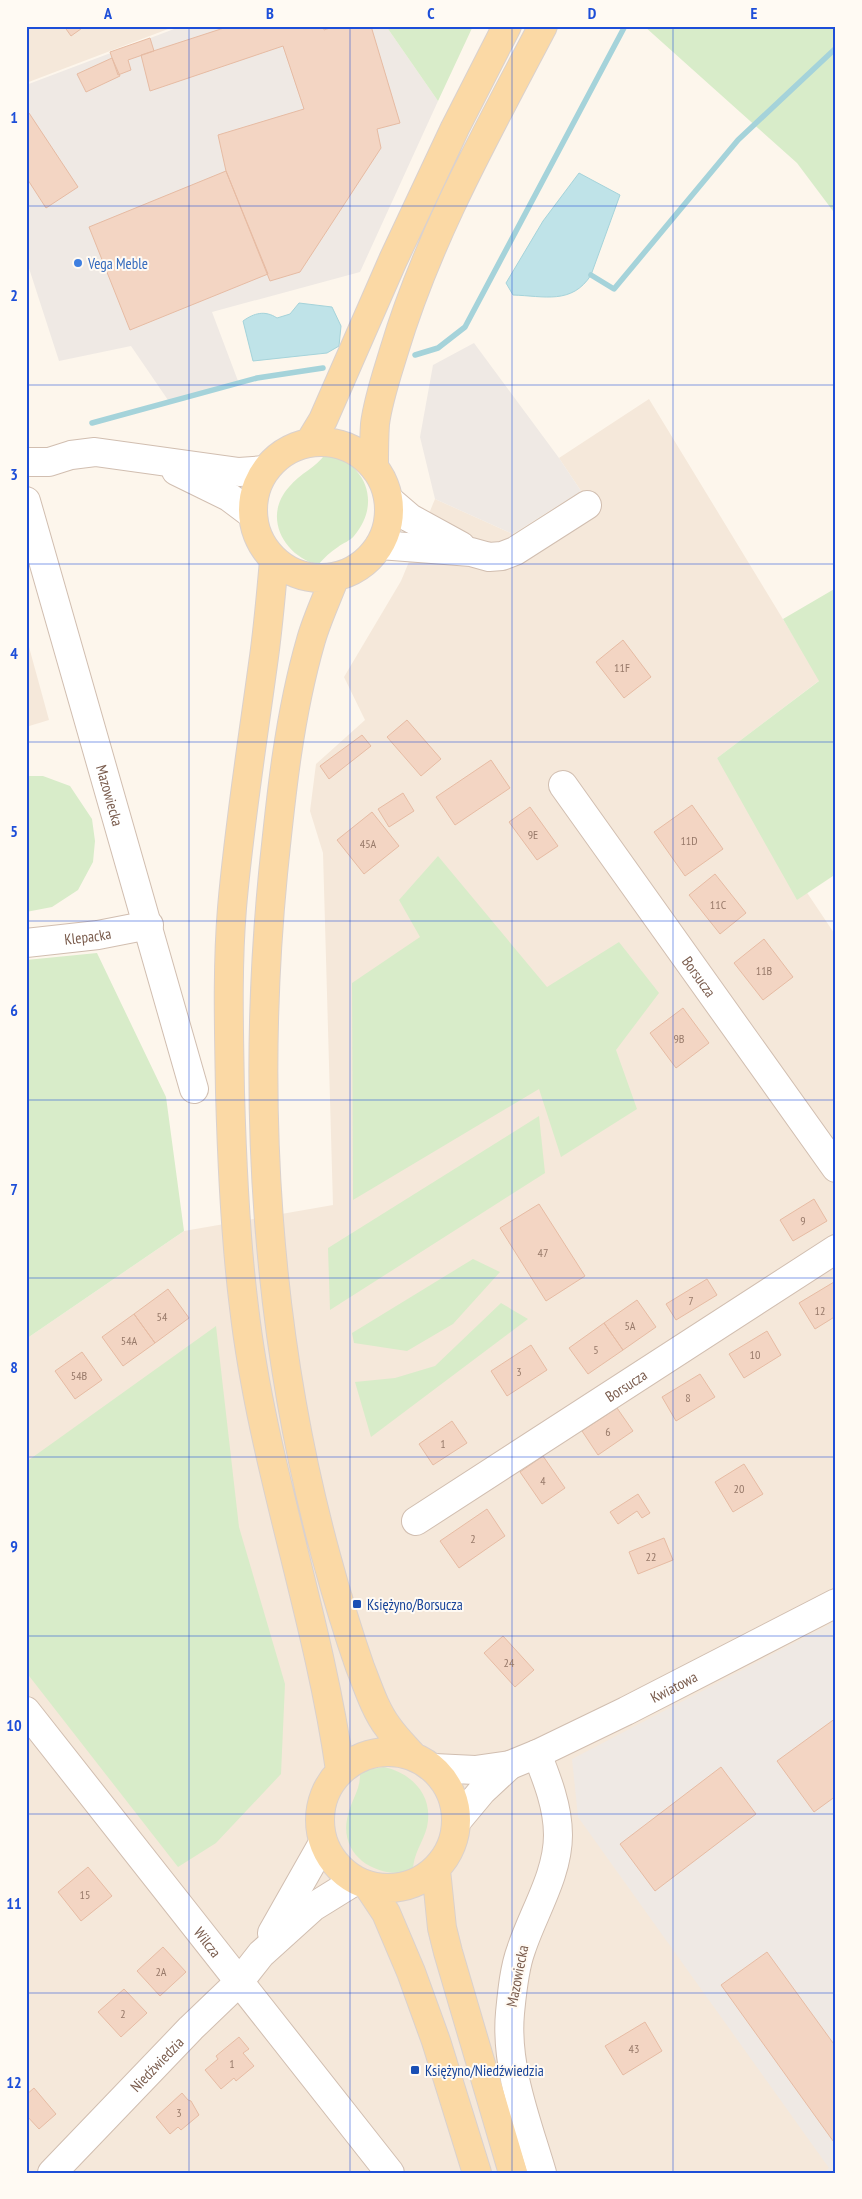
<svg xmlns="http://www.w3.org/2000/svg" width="862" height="2199" font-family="'PT Sans Narrow',sans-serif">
<rect width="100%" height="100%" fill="#fdf6ec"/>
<!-- residential -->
<path fill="#f5e8da" d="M26 26H176L26 83Z
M649 399 820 680 717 758 836 936V2173H26V1339L184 1231 333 1205 323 853 310 811 316 764 365 720 344 677 401 581 435 499 513 534 581 491 559 458Z
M26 636 49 720 26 727Z"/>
<!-- industrial -->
<path fill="#efe9e4" d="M182 26H386L438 101 360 272 212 312 238 381 170 403 131 346 59 361 26 259V85Z
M474 343 559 458 581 491 513 534 435 499 420 437 433 365Z
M836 1621V2173H823L829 2168 578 1817 572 1759Z"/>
<!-- green -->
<path fill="#d8ecc9" d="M386 26H473L438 101Z
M644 26H836V215L797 163Z
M326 453C366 463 382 503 354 536 350 541 343 543 338 547 330 552 324 558 318 565 284 556 262 517 289 487 300 473 316 468 326 453Z
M836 588V874L797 900 717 758 819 681 783 619Z
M26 776H43L70 786 92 819 95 841 93 862 78 890 52 907 26 912Z
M438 856 547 987 619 942 659 993 616 1050 637 1109 561 1157 539 1089 353 1200 352 983 420 937 399 900Z
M97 953 166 1097 184 1231 26 1339V960Z
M539 1116 545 1173 330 1310 328 1248Z
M473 1259 500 1272 453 1324 407 1351 354 1343 352 1333Z
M501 1303 528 1319 371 1437 355 1382 395 1378 435 1366Z
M216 1326 239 1527 285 1684 281 1774 216 1843 178 1867 26 1672V1462Z
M384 1767C412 1773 434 1796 427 1827 423 1843 413 1853 413 1871 378 1880 337 1856 348 1815 352 1798 361 1790 360 1771Z"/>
<!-- water -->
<path fill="#bfe3e8" stroke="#a5d3da" d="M579 173 620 195 591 275C572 305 544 296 513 295L506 283 543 221Z
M299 303 332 307 341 326 339 346 327 353 253 361 243 321C254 313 265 310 277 318L290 314Z"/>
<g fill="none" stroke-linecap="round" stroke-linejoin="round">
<!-- stream -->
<path stroke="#a5d3da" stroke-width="5.5" d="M591 275 614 289 738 140 836 48
M415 355 438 348 465 327 625 26
M92 423 257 378 323 368"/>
</g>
<!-- building -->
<path fill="#f3d5c3" stroke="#e6bba3" d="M64 26H85L71 36Z
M230 26H323L324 30 336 26H371L400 123 377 129 381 148 300 272 270 281 226 171 218 135 304 109 283 46 150 91 141 55Z
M150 38 154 51 128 60 131 70 118 75 110 52Z
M112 58 120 76 86 92 77 74Z
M29 113 78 187 46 208 26 177V115Z
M226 171 268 274 130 330 89 227Z
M623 640 651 677 624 698 596 662Z
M407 720 441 759 421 776 387 737Z
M362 735 371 746 329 779 320 766Z
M491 760 510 788 455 825 436 797Z
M403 793 414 811 389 827 378 809Z
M692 805 723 849 685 876 654 832Z
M530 807 558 846 537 860 509 822Z
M372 812 399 846 364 874 337 840Z
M715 874 746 913 720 934 689 895Z
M764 939 793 977 763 1000 734 963Z
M683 1008 709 1043 676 1068 650 1033Z
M814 1199 827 1221 793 1241 780 1220Z
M539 1204 585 1276 546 1301 500 1228Z
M707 1279 717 1295 676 1320 666 1304Z
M834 1282 836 1316 815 1329 799 1303Z
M168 1289 189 1318 155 1343 134 1314Z
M637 1300 656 1327 623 1350 604 1323Z
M134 1314 155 1343 123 1366 102 1337Z
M604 1323 623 1350 588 1374 569 1348Z
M767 1331 781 1355 744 1378 729 1354Z
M531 1345 547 1370 507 1396 491 1371Z
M82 1352 102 1380 75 1399 55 1371Z
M700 1374 715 1397 676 1421 662 1397Z
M617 1408 633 1431 598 1455 582 1431Z
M452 1421 467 1443 433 1465 419 1444Z
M543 1456 565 1488 542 1504 520 1472Z
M744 1464 763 1494 733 1512 715 1482Z
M638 1494 650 1513 642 1518 637 1511 618 1524 610 1512Z
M487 1509 505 1536 459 1568 440 1541Z
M664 1538 673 1560 638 1574 629 1552Z
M503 1636 534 1670 515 1687 484 1653Z
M836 1718V1796L814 1812 777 1761Z
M721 1767 756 1814 655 1891 620 1844Z
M88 1867 112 1896 81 1921 58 1892Z
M163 1947 186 1972 160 1996 137 1971Z
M767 1952 836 2047V2145L721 1985Z
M124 1989 147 2013 121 2037 98 2012Z
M645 2022 662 2051 623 2075 605 2046Z
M239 2037 249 2049 243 2053 254 2066 236 2081 234 2078 221 2089 205 2070 218 2059 216 2056Z
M34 2088 56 2114 39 2129 26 2115V2095Z
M182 2093 188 2100 191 2101 199 2115 181 2130 178 2127 170 2134 156 2117Z"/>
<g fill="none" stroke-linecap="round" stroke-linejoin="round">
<defs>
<g id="minor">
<path d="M26 462H49L71 455 95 452 239 472 265 470"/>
<path d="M176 471 229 497 253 515"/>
<path d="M389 500 410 518 461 546"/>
<path id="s1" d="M26 501 194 1089"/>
<path d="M380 545 471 552 489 557 502 556 515 551 587 505"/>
<path id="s2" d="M563 785 836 1168"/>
<path id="s3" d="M26 943 98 935 149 925"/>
<path id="s4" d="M416 1521 836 1249"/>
<path id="s5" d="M26 1711 390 2173"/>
<path d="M537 1754C547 1779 558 1807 558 1835 558 1875 533 1913 521 1950 514 1969 512 1993 510 2013 505 2067 527 2122 542 2173"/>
<path id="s6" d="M434 1768 475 1770 510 1765 537 1754 626 1711 836 1603"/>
<path d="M457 1821 482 1791 510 1765"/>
<path d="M272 1933 323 1843"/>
<path id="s7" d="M52 2173 191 2028 239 1982 261 1954 313 1907 355 1881"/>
</g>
<path id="major" d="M253 510a68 68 0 1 1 136 0a68 68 0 1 1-136 0Z
M309 443 323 420 393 260 455 128 507 26
M374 466C374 452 374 438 375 424 378 400 387 374 394 351 428 237 488 131 543 26
M274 560C271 595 268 630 263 664 252 745 239 826 232 908 227 969 229 1031 230 1092 232 1164 235 1236 244 1307 262 1464 318 1614 340 1770
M335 577C327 598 317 619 311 640 289 716 281 795 273 874 251 1101 266 1336 326 1556 336 1593 347 1630 360 1667 368 1687 375 1710 388 1727 395 1737 404 1746 412 1755
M320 1820a68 68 0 1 1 136 0a68 68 0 1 1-136 0Z
M436 1870 442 1928 448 1952 513 2173
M368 1886 386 1913 411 1972 436 2041 477 2173"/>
</defs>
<!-- minor casing -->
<use href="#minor" stroke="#d1beb0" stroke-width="30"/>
<!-- major casing -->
<use href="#major" stroke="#dad1cd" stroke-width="30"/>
<!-- minor -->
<use href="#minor" stroke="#fff" stroke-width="28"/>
<!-- major -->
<use href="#major" stroke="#fbd9a5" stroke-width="28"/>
</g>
<!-- grid -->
<path fill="none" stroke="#1d4ed8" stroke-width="1" stroke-opacity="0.55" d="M189 26V2173M350 26V2173M512 26V2173M673 26V2173M26 206H836M26 385H836M26 564H836M26 742H836M26 921H836M26 1100H836M26 1278H836M26 1457H836M26 1636H836M26 1814H836M26 1993H836"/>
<!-- markers -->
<circle fill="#3f7fe0" stroke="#fffaf3" stroke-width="2" cx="78" cy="263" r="5"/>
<g fill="#1a4fb4" stroke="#fffaf3" stroke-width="2">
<rect x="352" y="1599" width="10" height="10" rx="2.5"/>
<rect x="410" y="2065" width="10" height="10" rx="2.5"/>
</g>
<g text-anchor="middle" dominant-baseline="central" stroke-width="4" stroke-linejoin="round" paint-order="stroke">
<!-- number labels -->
<g font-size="12" fill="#987a6a">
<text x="622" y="667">11F</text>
<text x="533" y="834">9E</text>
<text x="689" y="840">11D</text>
<text x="368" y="843">45A</text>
<text x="718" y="904">11C</text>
<text x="764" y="970">11B</text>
<text x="679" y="1038">9B</text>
<text x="803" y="1220">9</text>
<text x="543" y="1252">47</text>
<text x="691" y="1300">7</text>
<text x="820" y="1310">12</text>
<text x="162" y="1316">54</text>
<text x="630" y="1325">5A</text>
<text x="129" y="1340">54A</text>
<text x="596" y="1349">5</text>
<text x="755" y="1354">10</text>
<text x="519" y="1371">3</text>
<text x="79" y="1375">54B</text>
<text x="688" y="1397">8</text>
<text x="608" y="1431">6</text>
<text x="443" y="1443">1</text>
<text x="543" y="1480">4</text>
<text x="739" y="1488">20</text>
<text x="473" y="1538">2</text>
<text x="651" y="1556">22</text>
<text x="509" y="1662">24</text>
<text x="85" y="1894">15</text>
<text x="161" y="1971">2A</text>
<text x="123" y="2013">2</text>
<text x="634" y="2048">43</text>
<text x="232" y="2063">1</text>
<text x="179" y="2112">3</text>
</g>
<!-- shop labels -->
<g font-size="15" fill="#366cbe" stroke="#fffaf3" text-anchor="start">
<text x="88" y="263">Vega Meble</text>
</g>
<!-- street labels -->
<g font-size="15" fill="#7a5c4d" stroke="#fffaf3">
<text stroke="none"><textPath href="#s1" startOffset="306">Mazowiecka</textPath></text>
<text stroke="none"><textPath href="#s3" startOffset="62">Klepacka</textPath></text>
<text stroke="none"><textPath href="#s2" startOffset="235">Borsucza</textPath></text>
<text stroke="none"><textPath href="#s4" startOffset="250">Borsucza</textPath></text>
<text stroke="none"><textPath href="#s6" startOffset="258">Kwiatowa</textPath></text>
<text stroke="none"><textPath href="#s5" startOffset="294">Wilcza</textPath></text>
<text transform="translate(517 1976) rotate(-79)">Mazowiecka</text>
<text stroke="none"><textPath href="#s7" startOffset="151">Niedźwiedzia</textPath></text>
</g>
<!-- transit labels -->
<g font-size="15" fill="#164399" stroke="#fffaf3" text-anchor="start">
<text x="367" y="1604">Księżyno/Borsucza</text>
<text x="425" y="2070">Księżyno/Niedźwiedzia</text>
</g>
</g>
<!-- border -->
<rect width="862" height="2199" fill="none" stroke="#fffaf3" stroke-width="55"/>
<rect x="28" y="28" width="806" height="2144" fill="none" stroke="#1d4ed8" stroke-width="2"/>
<g font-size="16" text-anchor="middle" font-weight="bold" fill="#1d4ed8">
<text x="108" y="19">A</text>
<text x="270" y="19">B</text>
<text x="431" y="19">C</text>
<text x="592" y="19">D</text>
<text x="754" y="19">E</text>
<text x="14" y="123">1</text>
<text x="14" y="301">2</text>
<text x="14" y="480">3</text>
<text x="14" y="659">4</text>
<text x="14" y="837">5</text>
<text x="14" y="1016">6</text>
<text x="14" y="1195">7</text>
<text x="14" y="1373">8</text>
<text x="14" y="1552">9</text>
<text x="14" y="1731">10</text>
<text x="14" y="1909">11</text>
<text x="14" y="2088">12</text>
</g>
</svg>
